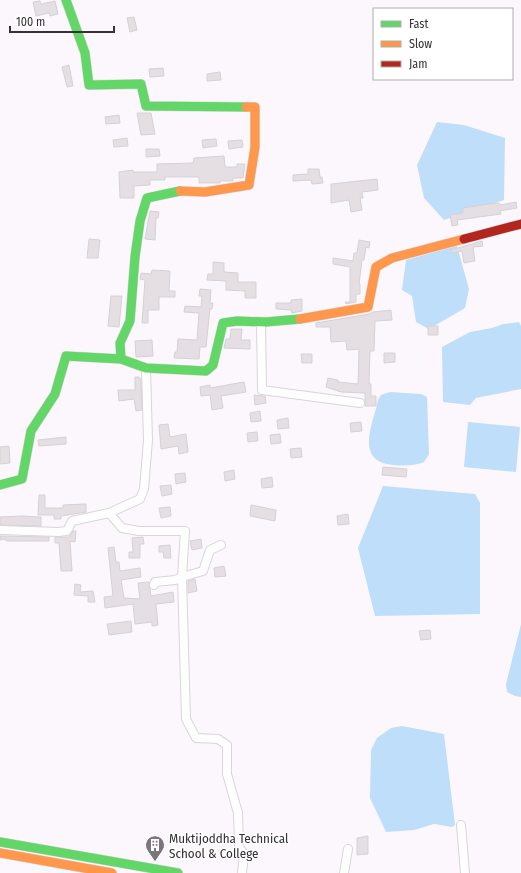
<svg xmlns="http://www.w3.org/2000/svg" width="521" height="873" font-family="'Fira Sans Condensed',sans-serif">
<rect width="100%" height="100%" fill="#fcf7fc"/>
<!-- water -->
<path fill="#bfdefa" d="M437 122 464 125 505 138 504 200 444 220 424 198 417 165Z
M457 246 469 289 465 308 429 329 416 322 412 296 402 290 406 260Z
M519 322 521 326V389L476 398 470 405 443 402 442 347 470 332 492 328 503 324Z
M390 392 421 394 427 397 429 454 424 462C414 466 404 466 393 465 354 461 373 425 378 400L381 395Z
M468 422 520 427 516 472 464 467Z
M383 486 475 494 480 503V614L375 616 358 548Z
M521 624V697L515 696 507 692 506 684Z
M402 726 444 734 455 825 452 827 434 824 414 830 386 832 370 798 371 750 377 738 391 728Z"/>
<!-- building -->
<path fill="#e5dfe3" stroke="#d6d1d5" d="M40 1 41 4 55 1 58 14 50 16 49 13 36 16 33 2Z
M134 17 137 30 130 32 127 18Z
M69 65 73 86 67 87 62 67Z
M163 68 164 76 150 77 149 69Z
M220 72 221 80 207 81V74Z
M137 113H151L155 134 141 135Z
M119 115 120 123 106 124 105 117Z
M127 138 128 146 114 147 113 140Z
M216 139 217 146 203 148 202 140Z
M242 140 243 147 229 149 228 141Z
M146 149H159L160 156 146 157Z
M224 156 225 167H237V164H245L243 178H233V181H220V183H199V177H165V180H150V185L134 186V198H120L119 172 133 170V172H157V164L193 163 194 158Z
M308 169H319L320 177H322L323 183 312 184 311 180 293 181V175L308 174Z
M377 179 378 190 362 192 363 198H360L362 210 351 212 349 200 331 203V184Z
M516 202 517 208 500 211 501 214 457 220 458 225 452 226 450 215 463 213V208L488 204 499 203 500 205Z
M150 211 159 212 158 218H156L155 240 145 239Z
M89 239 100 240 98 258H87Z
M359 240 370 242 369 248 366 247 364 260H362L359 284H360V294H356V302L346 304 345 302H350V267L333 264V258L353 261 354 253H357Z
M482 241 483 246 473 247 475 261 464 263 462 251 452 253 451 250Z
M213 262 224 263V272L238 273V282H256V298H245V291L226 290V281L207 280 208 274H213Z
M152 270 170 271 169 291H175V297H159V310H148V323H142L145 280 140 279 141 273 151 274Z
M200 289 211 290 210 303H213L212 309H210L206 347H200L199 359 174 358 175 352H177L178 339 197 340 199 313 184 312 185 306 201 307 202 296H199Z
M111 296H122L119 327 108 326Z
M302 299V311L292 313 291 310 276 309V303H291V300Z
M391 310 392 320 375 321 374 351H370L369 384H371V396H376V406H365V393L341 392 326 387 328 378 338 380V382L358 384 359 349 347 350 346 341 331 342 330 327H316V323L369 314 373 312Z
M428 326H438V335H428Z
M231 329H242L241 340H250V349L224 348 226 339H230Z
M152 340 153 356 136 357 135 341Z
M384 353H395V362L384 363Z
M301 354H312V363H302Z
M135 377H139L141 380 142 410 136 411 134 399 119 401 118 390H135Z
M244 382 246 392 221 396 223 408 212 410 210 395 201 396 200 387 210 385V388Z
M254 395 265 396 266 403 255 405Z
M260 411 261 421 251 422 250 413Z
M288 418 289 428 278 429 277 420Z
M361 422 362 431 351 432 350 423Z
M168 424 170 437 186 434 188 452 179 454 178 446 161 449 159 425Z
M257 432 258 441 248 442 247 433Z
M280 434 281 443 271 444 270 435Z
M66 437V444L39 446 38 440Z
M9 446 10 463 0 464V447Z
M301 448 302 457 291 458 290 449Z
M383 467 407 469 406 477 382 475Z
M234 470 235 479 225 481 224 472Z
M185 473 186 482 176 484 175 474Z
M272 477 273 487 262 488 261 479Z
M171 485 172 494 162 496 160 486Z
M39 495H45V508H63V505L86 504V512L61 516V519H54V515H38Z
M251 505 276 510 275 521 250 516Z
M170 507 171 516 161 518 159 508Z
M348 514 349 524 338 525 337 516Z
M22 516 41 517V526L0 525V517Z
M73 531H76L75 542 70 541 72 571H61L59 543H55V537H69Z
M0 536 49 537V541H6V539L0 540Z
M143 537 144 544H140V558H129V552H133L132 538Z
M201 539 202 548 192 550 190 541Z
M170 545 171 558H164L163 552H159V546Z
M114 547 116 562H119L120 571 140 568 141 577 121 580 124 598 140 599 138 583 149 582 151 596 173 592 174 602 156 604 158 625 152 626V622L135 624 133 604 105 608 104 597 113 596 108 548Z
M224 566 226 576 215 577 214 568Z
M195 579 197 591 188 593V581Z
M75 584 81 585 80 592 93 591 95 602H88V596L74 595Z
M131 621 132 632 109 635 107 624Z
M430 630 431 639 421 640 419 631Z
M368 836V854L357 855V838Z"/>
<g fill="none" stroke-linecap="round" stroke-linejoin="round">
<defs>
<path id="street" d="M261 322 262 390 360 403
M109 513 122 528 139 531H185L182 577 175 580 155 582 154 585
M0 530 58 532 67 531 72 521 109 513 140 499 144 489 148 440 146 368
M221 545 210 550 203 571 182 577 186 719 196 738 218 739 227 745V774L238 813 239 847 244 854 242 873
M461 825 465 873
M344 873 348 849"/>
<path id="fast" d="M66 0 85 53 89 85 141 84 146 106 246 107
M121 359 120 343 130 321 135 257 140 221 147 198 180 191
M0 485 22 479 31 431 55 394 66 356 121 359 146 368 206 371 213 365 223 323 237 321 266 322 300 319
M0 842 178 873"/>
<path id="slow" d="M180 191 205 192 249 185 255 147V107H246
M300 319 368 307 376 267 392 258 464 239
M0 853 112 873"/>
<path id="jam" d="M464 239 521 224"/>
</defs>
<!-- street casing -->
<use href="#street" stroke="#d9d5d9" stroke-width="10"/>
<!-- fast casing -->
<use href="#fast" stroke="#d9d5d9" stroke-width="10"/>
<!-- slow casing -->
<use href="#slow" stroke="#d9d5d9" stroke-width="10"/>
<!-- jam casing -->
<use href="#jam" stroke="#d9d5d9" stroke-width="10"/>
<!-- street -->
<use href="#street" stroke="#fffeff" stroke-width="8"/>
<!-- fast -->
<use href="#fast" stroke="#63d668" stroke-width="9"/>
<!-- slow -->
<use href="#slow" stroke="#ff974d" stroke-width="9"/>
<!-- jam -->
<use href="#jam" stroke="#b3261e" stroke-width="9"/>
</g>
<!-- icons -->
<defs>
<symbol id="building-pin" viewBox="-11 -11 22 30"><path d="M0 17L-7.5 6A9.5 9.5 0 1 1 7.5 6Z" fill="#7b767b" stroke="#fff"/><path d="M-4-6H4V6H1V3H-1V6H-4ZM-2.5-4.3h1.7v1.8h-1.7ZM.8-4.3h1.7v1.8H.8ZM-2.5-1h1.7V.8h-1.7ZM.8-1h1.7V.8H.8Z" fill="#fff"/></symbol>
</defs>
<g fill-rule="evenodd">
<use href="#building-pin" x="144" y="834" width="22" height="30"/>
</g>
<g text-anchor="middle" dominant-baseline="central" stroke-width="3" stroke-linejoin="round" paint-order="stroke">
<!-- poi labels -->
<g font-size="13" fill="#353135" stroke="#fff" text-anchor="start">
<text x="169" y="838">Muktijoddha Technical<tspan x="169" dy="15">School &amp; College</tspan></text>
</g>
</g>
<!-- legend -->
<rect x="373" y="8" width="140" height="72" fill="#ffffff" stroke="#aeadae"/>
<rect x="381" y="21" width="20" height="6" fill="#63d668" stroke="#aeadae"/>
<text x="409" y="28" font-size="12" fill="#353135">Fast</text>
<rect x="381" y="41" width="20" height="6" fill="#ff974d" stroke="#aeadae"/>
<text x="409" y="48" font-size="12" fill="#353135">Slow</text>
<rect x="381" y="61" width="20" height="6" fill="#b3261e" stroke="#aeadae"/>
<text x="409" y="68" font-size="12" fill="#353135">Jam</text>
<!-- scale -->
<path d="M10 26v6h104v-6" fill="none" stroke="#353135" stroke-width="2"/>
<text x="16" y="26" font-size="12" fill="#353135" stroke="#ffffff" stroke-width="3" paint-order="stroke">100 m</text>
</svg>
